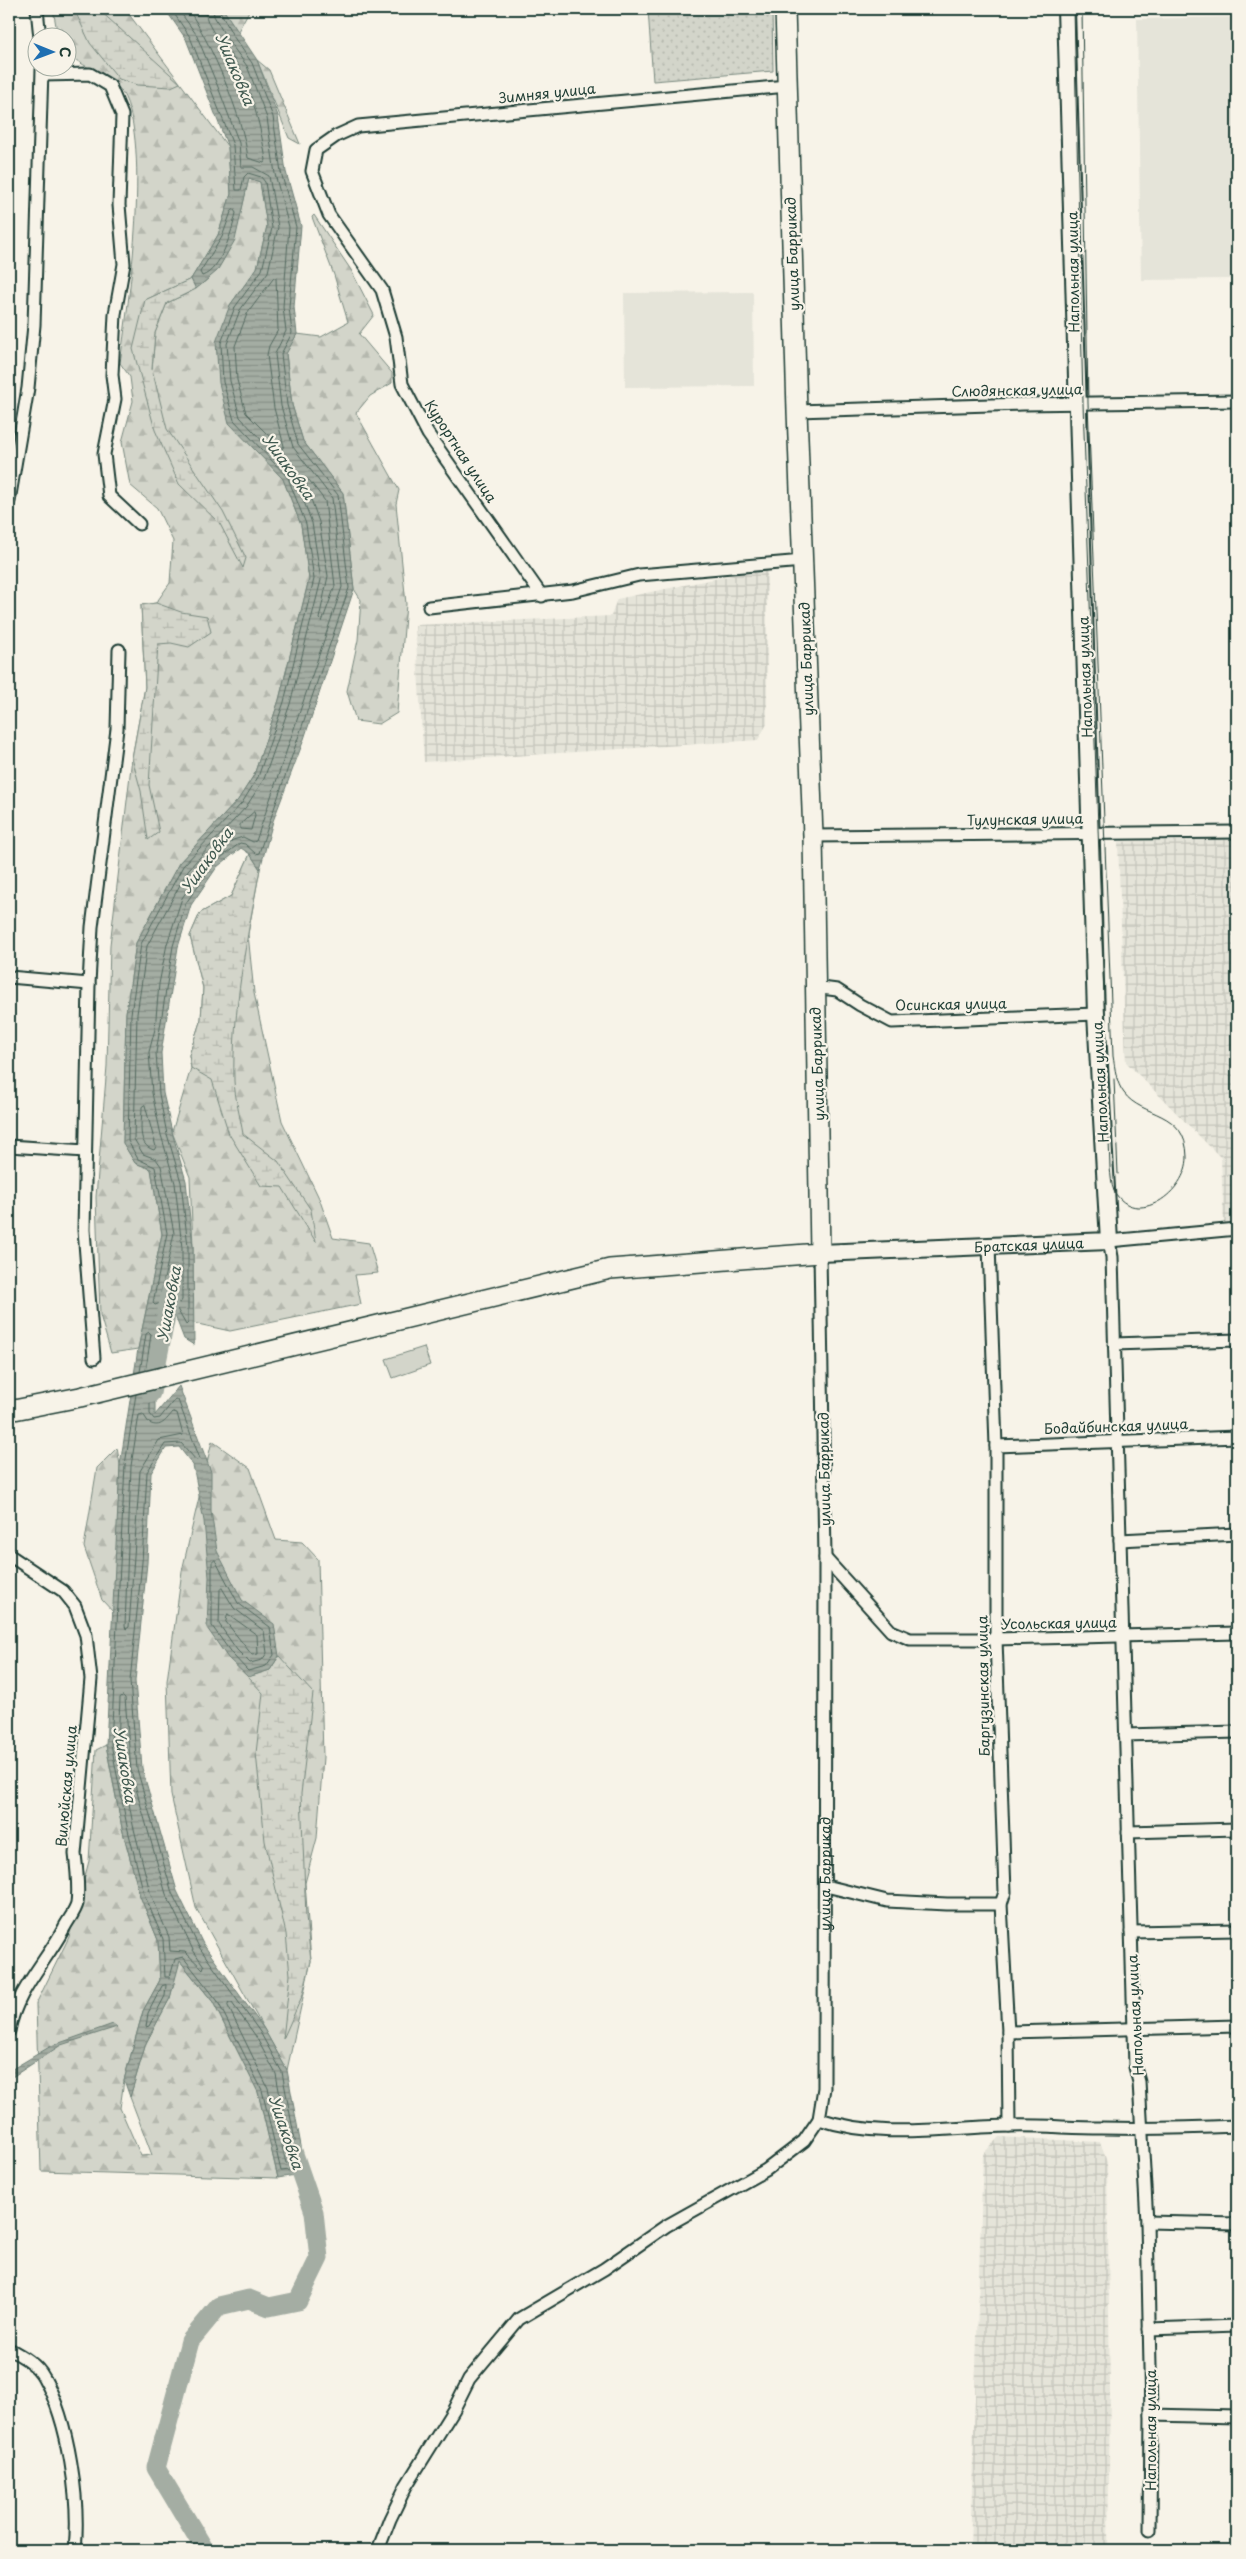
<svg xmlns="http://www.w3.org/2000/svg" width="1246" height="2559" font-family="'Playpen Sans',sans-serif">
<defs>
<pattern id="industrial-grid" width="8" height="8" patternUnits="userSpaceOnUse" patternTransform="scale(1.25)"><rect width="8" height="8" fill="#e5e4d9"/><path d="M0 4h8M4 0v8" fill="none" stroke="#c4c4bb"/></pattern>
<pattern id="forest-firs" width="22" height="20" patternUnits="userSpaceOnUse" patternTransform="scale(1.25)"><rect width="22" height="20" fill="#d3d5ca"/><path d="M5 1l3.5 6h-7zM16 11l3.5 6h-7z" fill="#b5b8ae"/></pattern>
<pattern id="wetland-marsh" width="20" height="14" patternUnits="userSpaceOnUse" patternTransform="scale(1.25)"><rect width="20" height="14" fill="#d3d5ca"/><path d="M1 5h8M5 5V1M11 12h8M15 12V8" fill="none" stroke="#b5b8ae"/></pattern>
<pattern id="park-dots" width="8" height="8" patternUnits="userSpaceOnUse" patternTransform="scale(1.25)"><rect width="8" height="8" fill="#d3d5ca"/><path d="M2 2h.1M6 6h.1" fill="none" stroke="#b5b8ae" stroke-width="1.8" stroke-linecap="round"/></pattern>
<pattern id="water-rules" width="6" height="5" patternUnits="userSpaceOnUse" patternTransform="scale(1.25)"><rect width="6" height="5" fill="#a4ada3"/><path d="M0 2.5h6" fill="none" stroke="#858e86"/></pattern>
</defs>
<rect width="100%" height="100%" fill="#f7f3e8"/>
<filter id="ink" filterUnits="userSpaceOnUse"><feTurbulence type="fractalNoise" baseFrequency=".02" numOctaves="2"/><feDisplacementMap in="SourceGraphic" scale="10" xChannelSelector="R" yChannelSelector="G"/><feConvolveMatrix kernelMatrix="1 2 1 2 8 2 1 2 1" color-interpolation-filters="sRGB"/></filter>
<g filter="url(#ink)">
<!-- built -->
<path fill="#e5e4d9" d="M1237 17V231L1231 232V279L1141 280 1137 19Z
M753 292 754 386 625 387 624 293Z"/>
<!-- industrial -->
<path fill="url(#industrial-grid)" d="M767 568V724L758 740 424 762 415 625 611 616 617 599Z
M1237 839V1224L1224 1225 1221 1158 1126 1062 1118 842Z
M999 2137 1100 2142 1107 2162 1110 2391 1108 2550H970L983 2154Z"/>
<!-- green -->
<path fill="#d3d5ca" stroke="#79897f" d="M424 1347 430 1365 393 1378 386 1359Z"/>
<!-- forest -->
<path fill="url(#forest-firs)" stroke="#79897f" d="M53 9H125L228 147 231 194 218 235 191 279 145 300 152 369 155 333 167 303C176 298 187 295 195 289 234 265 239 218 249 178L260 182 267 226 257 268 230 305 264 458 283 479 301 525 309 579 279 700 254 775 238 800 179 863 136 943 126 1013 123 1143 135 1163 151 1169 162 1234 138 1349 111 1353 100 1315 96 1197 107 1066 110 945 132 758 145 687 141 605 156 603 170 583 173 541 157 508 130 485 122 442 133 401 130 377 120 363C128 307 154 130 119 88 111 78 80 65 68 54V38L58 37Z
M223 9H250L237 33Z
M257 60 269 70 300 144 289 138Z
M314 215 351 270 374 315 359 334 392 373V383L370 396 356 413 399 490 396 504 406 604 397 713 379 724 356 721 347 691 358 640 361 600 354 589 343 493 303 441 292 405 286 353 297 334 321 337 348 322 334 275 312 217Z
M250 854 260 869 248 934 254 993 282 1121 319 1198 333 1238 369 1243 378 1273 355 1275 361 1304 230 1331 193 1323V1247L190 1177 172 1132 191 1068 189 1055 201 1019 203 988 190 936 200 913 231 896Z
M212 1441 250 1468 276 1540 302 1542 318 1559 323 1757 317 1838 305 1883 311 1961 287 2070 196 1908 171 1795 167 1681 182 1571Z
M117 1448 120 1465 114 1613 102 1600 84 1547 97 1468Z
M106 1745 122 1828 140 1896 158 1940 160 1980 143 2011 124 2080 120 2108 141 2156 152 2155 130 2097 146 2043 170 1998 179 1960 213 2002 258 2092 278 2178 41 2171 36 2004 69 1937 89 1861 96 1750Z"/>
<!-- wetland -->
<path fill="url(#wetland-marsh)" stroke="#79897f" d="M74 9H98L180 83 171 87 137 85 119 79 90 43Z
M191 279 196 289 167 303 155 333 152 369 167 429 223 512 246 558 243 568 220 524 179 484 155 430 133 349 145 300Z
M156 603 181 612 207 616 211 632 189 647 171 643 158 644 149 785 159 832 148 840 141 791 132 758 145 687 141 605Z
M250 854 260 869C247 938 232 1010 234 1081 235 1098 240 1116 243 1134L278 1161 311 1210 316 1242 282 1187 261 1186 229 1134 212 1080 191 1068 189 1055 201 1019 203 988 190 936 200 913 231 896Z
M279 1656 313 1693 301 1794 306 1917 311 1961 303 1994 283 2039 290 1975 286 1934 265 1841 256 1753 263 1693 248 1677 270 1670Z"/>
<!-- park -->
<path fill="url(#park-dots)" stroke="#79897f" d="M648 9H772L773 71 653 81Z"/>
<!-- water -->
<path fill="url(#water-rules)" stroke="#6f8077" d="M165 9H223L257 60 278 116 286 172 301 226 294 307 297 334 286 354 292 405 303 441 343 493 354 589 303 742 273 821 260 869 250 854 241 848 217 867 191 905 178 947 161 1053 163 1093 172 1132 186 1181 193 1247 194 1345 184 1339 174 1313 161 1306 151 1368 155 1393V1415L179 1386 211 1472V1511L217 1551 242 1600 274 1624 279 1656 270 1670 248 1677 228 1658 207 1628 209 1577 204 1521 193 1465 179 1447 166 1448 151 1473 147 1563 135 1681 142 1768 177 1891 203 1944 264 2029 287 2070 306 2173 278 2178 258 2092 213 2002 180 1961 170 1998 146 2043 130 2097 124 2080 143 2011 160 1980 158 1940 140 1896 122 1828 106 1745 120 1465 138 1349 162 1234 151 1169 135 1163 123 1143 126 1013 136 943 179 863 238 800 254 775 279 700 309 579 301 525 283 479 229 423 219 383 216 342 230 305 257 268 267 226 260 182 249 178 235 240 217 271 196 289 191 279 218 235 231 194 228 147 186 39Z
M113 2024 117 2027 61 2045 9 2079V2071L51 2046Z"/>
<g fill="none" stroke-linecap="round" stroke-linejoin="round">
<!-- shore -->
<path stroke="#546a60" stroke-width="1" d="M171 9 190 37 233 145 236 190H241L244 177 248 173 261 177 265 182 272 228 262 270 235 307 221 343 223 382 234 420 288 478 306 524 314 579 284 702 258 777 242 803 183 866 141 944 131 1014 128 1141 138 1159 155 1167 167 1233 153 1303 155 1305 163 1302 177 1309 186 1325 188 1323V1247L181 1182 167 1134 159 1094 156 1053 173 946 186 903 213 864 240 843 245 844 256 854 259 853 349 588 338 495 298 444 287 405 281 354 292 333 289 307 296 227 281 172 273 117 252 63 233 36 219 9
M178 9 196 34 218 87 239 143 241 167H253L269 176 278 227 268 272 240 310 227 344 230 381 240 417 294 475 312 523 321 580 290 704 264 779 246 807 188 870 147 946 137 1014 134 1139 143 1154 156 1159 161 1166 174 1233 161 1293 180 1303 182 1300V1248L175 1183 161 1135 152 1093 149 1052 155 1029 159 984 167 944 182 898 209 860 233 840 243 837 253 842 256 841 342 587 332 498 293 447 281 406 275 354 286 331 283 307 289 227 275 174 267 118 247 66 227 39 214 16 213 9
M188 9C211 43 243 117 248 158L264 163 266 160C261 129 254 100 241 71 232 51 206 33 205 9
M234 210 236 213C232 231 221 270 202 276L200 272 222 237 231 212Z
M276 278 278 330 269 346 267 355 274 408 284 446 282 449 246 413 237 380 235 346 247 314 273 279Z
M306 480H309L325 501 335 586 322 622 319 619 328 576 319 522 305 482Z
M254 812 255 815 251 830 240 829V825Z
M145 1105 156 1147 154 1150C136 1145 142 1122 142 1107Z
M140 1372 146 1334 149 1332 151 1334 146 1370
M136 1394 125 1465 111 1744 127 1826 144 1894 163 1939 165 1977H170L175 1959 183 1957 217 2000 262 2090 281 2171 298 2169 300 2167 282 2072 260 2032 199 1947 172 1893 137 1769 130 1681 142 1562 147 1472 165 1444 181 1443 196 1460 200 1459 178 1400 175 1399 160 1418 154 1419 150 1414V1391
M173 1412 177 1413 183 1435 159 1440 140 1471 129 1627 126 1629 125 1626 131 1466 139 1415 143 1414 149 1423C161 1429 166 1420 173 1412Z
M215 1560 238 1603 270 1627 274 1655 266 1666 248 1671 232 1654 212 1626V1563Z
M222 1588 234 1608 264 1631 267 1653 262 1660 250 1663 237 1650 219 1624 220 1590Z
M228 1614 257 1635 258 1654 252 1655 226 1622Z
M123 1696 125 1698 131 1771 166 1894 193 1950 204 1966 203 1969 185 1952 170 1951 169 1937 150 1892 133 1825 118 1744 120 1698Z
M166 1985 165 1996 149 2026 146 2027 148 2013 162 1986Z
M229 2003H232L255 2035 276 2074 292 2162 291 2164 286 2163 268 2088 228 2006Z"/>
<!-- river -->
<path stroke="#a4ada3" stroke-width="19" d="M151 1393 172 1285
M205 2550 156 2468 190 2341 219 2306 249 2299 269 2307 298 2301 319 2258 314 2212 293 2151"/>
<defs>
<g id="street">
<path d="M37 9 40 38"/>
<path d="M43 75 90 74 110 86 122 115 119 205 124 264 115 314 112 375 115 399 104 454 109 496 139 524"/>
<path d="M797 411 1023 404 1237 401"/>
<path d="M9 501 28 388 34 325 42 70"/>
<path d="M542 596 428 434 402 384 396 337 382 290 329 215 312 171 316 150 336 136 358 126 787 86"/>
<path d="M429 607 573 591 639 575 803 561"/>
<path d="M813 836 1237 832"/>
<path d="M9 977 89 984"/>
<path d="M814 987 837 990 860 1005 892 1022 1096 1014"/>
<path d="M9 1146 85 1151"/>
<path d="M989 1245 996 1446V1639L1005 1892 1001 1904 1008 2032 1009 2126"/>
<path d="M1114 1344 1237 1340"/>
<path d="M94 1358 84 1230 89 984 92 927 117 729 119 650"/>
<path d="M996 1446 1237 1437"/>
<path d="M1120 1540 1237 1534"/>
<path d="M9 1555 63 1591 75 1606 86 1635 91 1679 75 1854C77 1870 79 1887 77 1904 75 1912 68 1920 64 1928 46 1962 16 1991 9 2031"/>
<path d="M825 1558 891 1631 910 1639H996L1237 1633"/>
<path d="M1125 1735 1237 1732"/>
<path d="M1128 1832 1237 1829"/>
<path d="M826 1886 887 1901 947 1904H1001"/>
<path d="M1131 1932 1237 1930"/>
<path d="M1008 2032 1237 2026"/>
<path d="M819 2119C883 2140 945 2127 1010 2126 1040 2125 1071 2128 1101 2128 1146 2129 1192 2128 1237 2126"/>
<path d="M1147 2222 1237 2224"/>
<path d="M1149 2329 1237 2326"/>
<path d="M9 2349C22 2356 37 2364 44 2378 69 2422 80 2501 75 2550"/>
<path d="M1151 2415 1237 2417"/>
<path d="M1150 2530 1151 2415 1147 2222 1139 2082 1135 2067 1112 1257 1109 1241 1237 1229"/>
<path id="s1" d="M378 2550 390 2519 406 2486 454 2409 469 2379 519 2319 604 2269 666 2226 766 2170 804 2141 819 2119 824 2088 825 1558 820 1253"/>
</g>
<g id="secondary">
<path id="s2" d="M820 1253 1109 1241 1096 1014 1066 9"/>
</g>
<path id="primary" d="M9 1411 80 1397 610 1269 820 1253 813 836 797 411 785 9"/>
</defs>
<!-- street casing -->
<use href="#street" stroke="#1f3d34" stroke-width="15"/>
<!-- secondary casing -->
<use href="#secondary" stroke="#1f3d34" stroke-width="20"/>
<!-- primary casing -->
<use href="#primary" stroke="#1f3d34" stroke-width="22"/>
<!-- street -->
<use href="#street" stroke="#f7f3e8" stroke-width="11"/>
<!-- secondary -->
<use href="#secondary" stroke="#f7f3e8" stroke-width="16"/>
<!-- primary -->
<use href="#primary" stroke="#f7f3e8" stroke-width="19"/>
<!-- tram -->
<path stroke="#1f3d34" stroke-width="1" d="M1074 9 1083 403 1110 1168C1111 1175 1111 1184 1114 1191 1136 1229 1187 1192 1187 1157 1186 1109 1142 1118 1124 1093 1116 1083 1115 1068 1113 1056L1088 403 1082 9
M1114 1079 1118 1174"/>
</g>
</g>
<g text-anchor="middle" dominant-baseline="central" stroke-width="4.5" stroke-linejoin="round" paint-order="stroke">
<!-- street labels -->
<g font-size="14" fill="#1f3d34" stroke="#f7f3e8">
<text transform="translate(547 93) rotate(-6)">Зимняя улица</text>
<text transform="translate(792 254) rotate(-92)">улица Баррикад</text>
<text transform="translate(1073 272) rotate(-91)">Напольная улица</text>
<text transform="translate(1017 390) rotate(-1)">Слюдянская улица</text>
<text transform="translate(461 451) rotate(57)">Курортная улица</text>
<text transform="translate(806 659) rotate(-92)">улица Баррикад</text>
<text transform="translate(1085 677) rotate(-92)">Напольная улица</text>
<text transform="translate(1025 819) rotate(-1)">Тулунская улица</text>
<text transform="translate(951 1004) rotate(-1)">Осинская улица</text>
<text transform="translate(817 1064) rotate(-92)">улица Баррикад</text>
<text transform="translate(1100 1082) rotate(-93)">Напольная улица</text>
<text stroke="none"><textPath href="#s2" startOffset="209">Братская улица</textPath></text>
<text transform="translate(1116 1426) rotate(-2)">Бодайбинская улица</text>
<text transform="translate(824 1469) rotate(-91)">улица Баррикад</text>
<text transform="translate(1059 1623) rotate(-1)">Усольская улица</text>
<text transform="translate(983 1686) rotate(-91)">Баргузинская улица</text>
<text transform="translate(66 1786) rotate(-85)">Вилюйская улица</text>
<text stroke="none"><textPath href="#s1" startOffset="881">улица Баррикад</textPath></text>
<text transform="translate(1135 2015) rotate(-93)">Напольная улица</text>
<text transform="translate(1150 2430) rotate(-90)">Напольная улица</text>
</g>
<!-- water labels -->
<g font-size="15" font-style="italic" fill="#405950" stroke="#f7f3e8">
<text transform="translate(236 69) rotate(67)">Ушаковка</text>
<text transform="translate(289 466) rotate(54)">Ушаковка</text>
<text transform="translate(206 860) rotate(-54)">Ушаковка</text>
<text transform="translate(168 1304) rotate(-80)">Ушаковка</text>
<text transform="translate(126 1765) rotate(81)">Ушаковка</text>
<text transform="translate(287 2132) rotate(71)">Ушаковка</text>
</g>
</g>
<!-- margin -->
<rect width="1246" height="2559" fill="none" stroke="#f7f3e8" stroke-width="30"/>
<rect x="15" y="15" width="1216" height="2529" fill="none" stroke="#1f3d34" stroke-width="2" filter="url(#ink)"/>
<!-- north arrow -->
<g transform="translate(52 52) rotate(91)"><circle r="24" fill="#f7f3e8" stroke="#a1aaa0"/>
<path d="M0-4L9 19L0 12L-9 19Z" fill="#1f6fb2"/>
<text y="-8" font-size="14" font-weight="bold" text-anchor="middle" fill="#1f3d34">С</text>
</g>
</svg>
